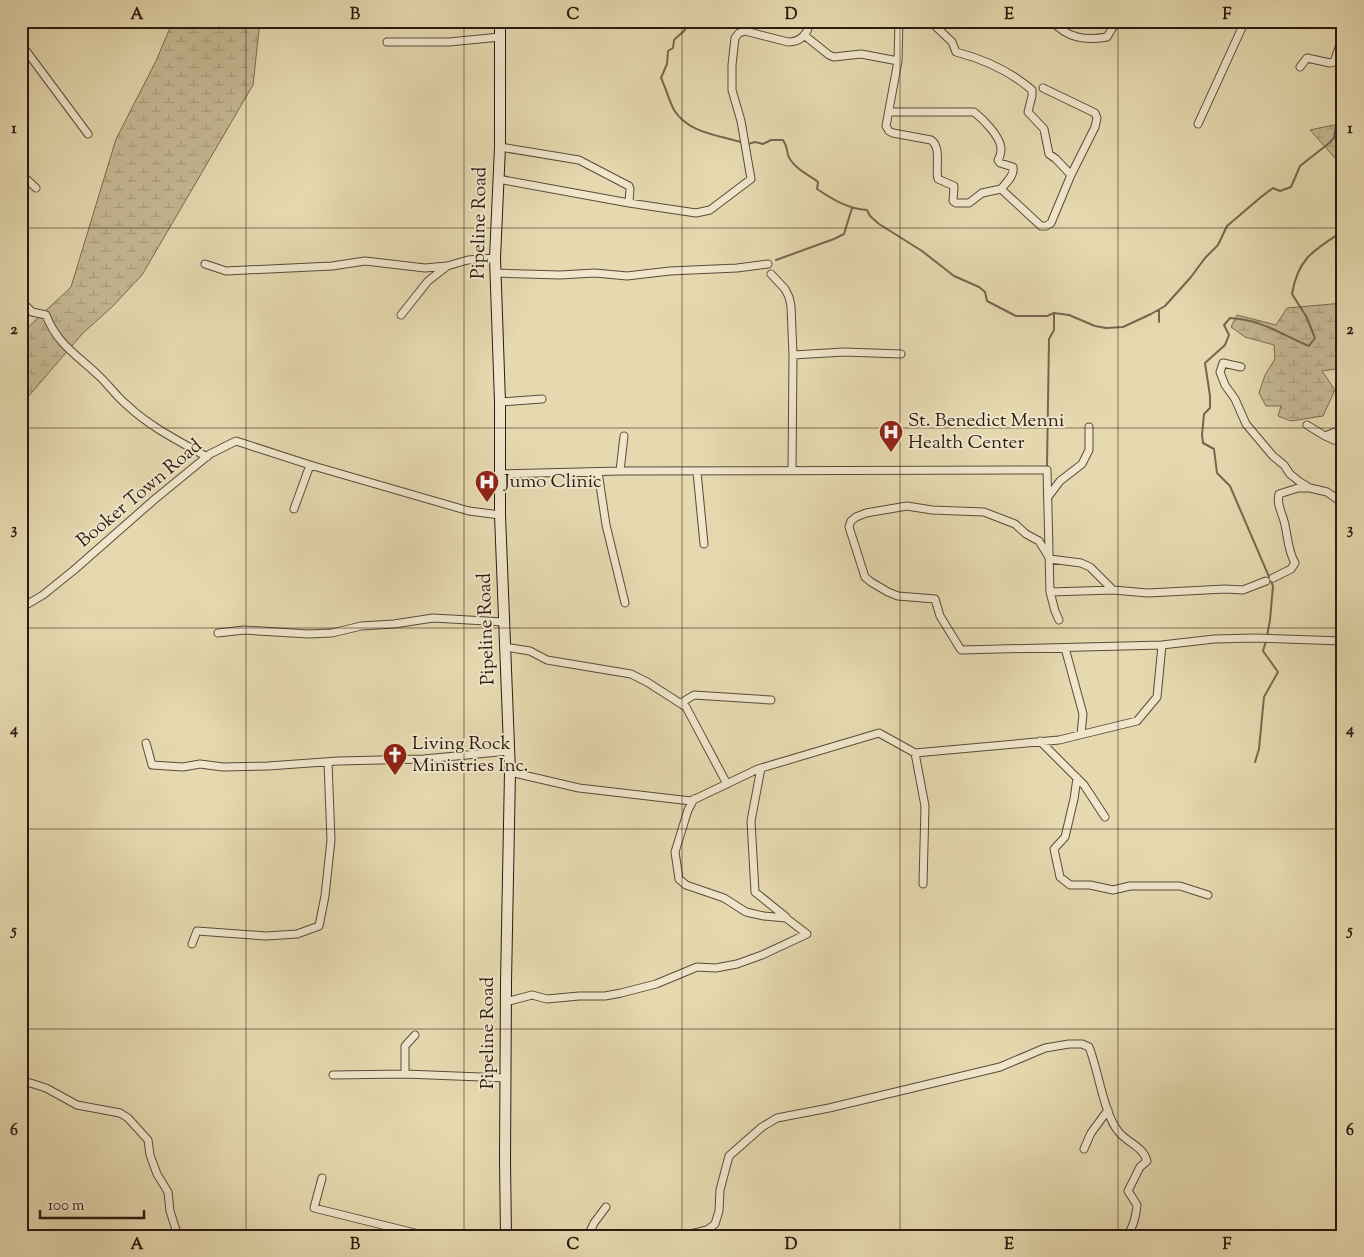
<svg xmlns="http://www.w3.org/2000/svg" width="1364" height="1257" font-family="'Sorts Mill Goudy',serif">
<defs>
<pattern id="wetland-marsh" width="20" height="14" patternUnits="userSpaceOnUse" patternTransform="scale(1.25)"><rect width="20" height="14" fill="#c6b995"/><path d="M1 5h8M5 5V1M11 12h8M15 12V8" fill="none" stroke="#aa9e7f"/></pattern>
</defs>
<rect width="100%" height="100%" fill="#e6d9b0"/>
<filter id="stains"><feTurbulence type="fractalNoise" baseFrequency=".004" numOctaves="4"/><feColorMatrix values="0 0 0 0 .2 0 0 0 0 .09 0 0 0 0 .02 0 0 0 .5 -.17"/></filter>
<radialGradient id="worn" r=".72"><stop offset=".6" stop-color="#630" stop-opacity="0"/><stop offset="1" stop-color="#630" stop-opacity=".3"/></radialGradient>
<!-- wetland -->
<path fill="url(#wetland-marsh)" stroke="#796a53" d="M170 21H260L253 85 142 275 112 307 83 333 21 405V334L71 287 116 139 156 61 170 28Z
M1343 123V167L1310 130Z
M1343 303V368L1322 371 1335 390 1323 416 1291 421 1278 416 1281 406H1266L1259 393 1265 375 1275 359 1274 345 1245 337 1231 327 1237 315 1276 325 1287 308Z"/>
<g fill="none" stroke-linecap="round" stroke-linejoin="round">
<!-- stream -->
<path stroke="#766650" stroke-width="2" d="M687 21 685 30 674 40 673 48 668 51 667 64 661 78C666 88 669 101 674 110 689 134 720 135 743 143
M1334 138 1343 142
M748 144 755 142 763 144 771 140H783C788 148 786 148 788 155 792 167 809 175 818 182L817 189C832 199 848 209 867 210L870 216 879 224 922 251 954 276 979 287 985 292 987 301 1016 316H1047L1054 313
M776 260 834 239 844 234 852 208
M1159 322V310
M1047 466 1049 339 1054 330V313L1069 315 1095 326 1106 328 1123 327 1151 314 1165 306 1191 277 1205 258 1218 245 1227 226 1261 197 1273 188 1280 191 1291 187 1300 166 1328 144 1334 138 1336 125 1343 110
M1267 636 1270 620 1273 586 1230 486 1217 473 1214 449 1203 443 1202 435 1204 414 1210 408V396L1205 363 1225 345 1229 335 1224 325 1230 318C1263 320 1280 334 1309 346L1315 338 1306 316 1292 294C1298 258 1314 250 1343 231
M1255 762 1259 749 1264 697 1278 672 1263 651 1266 641"/>
<defs>
<path id="street" d="M899 21 898 61 886 126 889 131 893 133 931 140C942 148 935 167 938 179L954 186 953 201 956 203H969L982 193 1001 189 1041 226H1046L1051 223 1071 175 1095 127 1097 118 1095 113 1043 88
M930 21 952 42 956 52C983 59 1011 72 1032 90V96L1028 112 1044 129 1049 154 1056 159 1071 175
M1052 21C1067 38 1085 41 1107 37L1113 27 1120 21
M804 35 829 55 834 57 861 54 898 61
M387 42H449L500 37
M21 44 88 134
M1300 67 1307 58 1330 63 1334 62 1343 36
M890 112H974C983 119 1000 136 1001 148 1001 152 1000 157 998 160L1000 163 1013 167C1015 175 1006 183 1001 189
M1198 124 1245 21
M500 147 579 160 629 186 630 189 629 203
M21 174 36 188
M498 179 629 203 696 213 710 210 751 179 741 121 732 90V65L735 38 739 33 745 31 788 42C801 42 808 34 810 21
M205 264 226 271 332 266 365 261 425 268 447 266 468 260 495 258
M495 273 560 275 595 273 627 276 670 271 737 268 768 264
M771 274 785 289 789 297 791 306 793 355 792 471
M21 301 32 312 46 315C57 344 77 355 98 375 108 384 116 396 127 405 150 427 179 441 207 457
M401 315 428 281 446 267
M793 355 844 352 901 354
M1241 367 1223 363 1220 372 1225 385 1235 399 1246 424 1273 456 1284 465 1290 474 1300 482 1310 488 1327 492 1343 503
M500 402 542 399
M1307 425 1325 436 1343 444
M1325 436 1343 429
M620 471 624 436
M598 472 606 525 625 603
M697 472 704 544
M500 474 620 471 1047 470 1050 592 1055 611 1059 620
M1048 497 1060 481 1082 464 1089 450V427
M294 509 310 465
M1273 578 1291 569 1295 563C1288 551 1288 538 1285 525 1283 514 1276 505 1279 494L1298 488H1307
M1266 581 1243 590 1225 589 1148 593 1113 590 1090 567 1081 563 1050 559 1039 541 1026 534 1015 524 984 512 932 510 907 506 866 513 856 517 851 521 849 527 865 577 871 582 888 592 898 596 935 599 940 616 961 650 1162 645 1214 639 1255 638 1343 641
M1050 592 1113 590
M21 608 43 595 74 570 155 499 210 454 236 441 310 465 469 511 500 515
M218 633 244 630 308 634 332 633 361 626 394 624 433 618 504 622
M505 647 530 651 547 660 631 674 647 682 686 707 727 784
M1065 648 1083 714 1081 734
M681 703 694 695 771 700
M1040 741 1084 785 1105 817
M146 743 152 765 183 767 200 764 223 767 268 766 338 761 424 759 509 751
M915 753 925 806 923 884
M761 768 751 821 755 892 786 917
M510 772 579 788 691 801 758 769 879 733 915 753 1059 740 1137 721 1157 697 1162 645
M1077 778 1074 799 1065 837 1054 849 1060 877 1070 885H1090L1113 890 1130 886H1180L1208 895
M192 944 197 931 266 936 297 934 319 926 325 896 331 840 328 762
M506 1002 532 995 547 999 579 996H605L621 993 656 984 697 967 716 968 737 964 762 955 807 934 786 918 764 916 746 912 724 898 686 885 679 879 675 852 688 810 694 799
M405 1074V1046L415 1035
M333 1075 405 1074 506 1078
M21 1080 46 1088 77 1105 120 1113 128 1118 148 1140 150 1155 157 1174 168 1192 170 1211 178 1236
M1084 1149 1091 1133 1108 1110
M322 1178 314 1208 427 1236
M588 1236 594 1223 606 1207
M682 1236 707 1230 715 1224 719 1211 720 1190 729 1156 762 1127 777 1118 829 1108 1000 1067 1045 1048 1069 1044H1082L1089 1047C1098 1069 1104 1114 1118 1131 1127 1143 1143 1146 1147 1161L1140 1167 1128 1191 1137 1205C1136 1215 1134 1228 1126 1236"/>
<path id="secondary" d="M500 21V147L495 258 500 402V515L510 772 506 982 505 1161 506 1236"/>
</defs>
<!-- street casing -->
<use href="#street" stroke="#5a4a39" stroke-width="9"/>
<!-- secondary casing -->
<use href="#secondary" stroke="#2c1a11" stroke-width="12"/>
<!-- street -->
<use href="#street" stroke="#efe6cc" stroke-width="7"/>
<!-- secondary -->
<use href="#secondary" stroke="#efe6cc" stroke-width="10"/>
</g>
<!-- grid -->
<path fill="none" stroke="#2c1a11" stroke-width="1" stroke-opacity="0.55" d="M246 21V1236M464 21V1236M682 21V1236M900 21V1236M1118 21V1236M21 228H1343M21 428H1343M21 628H1343M21 829H1343M21 1029H1343"/>
<!-- icons -->
<defs>
<symbol id="hospital-pin" viewBox="-11 -11 22 30"><path d="M0 17L-7.5 6A9.5 9.5 0 1 1 7.5 6Z" fill="#8f2418" stroke="#efe6cc"/><path d="M-5-5h3v3.5h4V-5h3V5h-3V1.5h-4V5h-3Z" fill="#fff"/></symbol>
<symbol id="church-pin" viewBox="-11 -11 22 30"><path d="M0 17L-7.5 6A9.5 9.5 0 1 1 7.5 6Z" fill="#8f2418" stroke="#efe6cc"/><path d="M-1.2-6h2.4v3.5h3.3v2.4h-3.3V6h-2.4V-.1h-3.3v-2.4h3.3Z" fill="#fff"/></symbol>
</defs>
<g fill-rule="evenodd">
<use href="#hospital-pin" x="877" y="418" width="28" height="38"/>
<use href="#hospital-pin" x="473" y="468" width="28" height="38"/>
<use href="#church-pin" x="381" y="741" width="28" height="38"/>
</g>
<g text-anchor="middle" dominant-baseline="central" stroke-width="4" stroke-linejoin="round" paint-order="stroke">
<!-- street labels -->
<g font-size="19" fill="#2c1a11" stroke="#efe6cc">
<text transform="translate(480 223) rotate(-89)">Pipeline Road</text>
<text transform="translate(140 494) rotate(-40)">Booker Town Road</text>
<text transform="translate(487 629) rotate(-92)">Pipeline Road</text>
<text transform="translate(488 1033) rotate(-90)">Pipeline Road</text>
</g>
<!-- poi labels -->
<g font-size="19" fill="#2c1a11" stroke="#efe6cc" text-anchor="start">
<text x="908" y="421">St. Benedict Menni<tspan x="908" dy="22">Health Center</tspan></text>
<text x="504" y="482">Jumo Clinic</text>
<text x="412" y="744">Living Rock<tspan x="412" dy="22">Ministries Inc.</tspan></text>
</g>
</g>
<!-- margin -->
<rect width="1364" height="1257" fill="none" stroke="#e6d9b0" stroke-width="55"/>
<!-- scale -->
<path d="M40 1210v8h104v-8" fill="none" stroke="#2c1a11" stroke-width="2.5"/>
<text x="48" y="1210" font-size="15" fill="#2c1a11" stroke="#efe6cc" stroke-width="4" paint-order="stroke">100 m</text>
<rect x="28" y="28" width="1308" height="1202" fill="none" stroke="#2c1a11" stroke-width="2"/>
<g font-size="16" text-anchor="middle" font-weight="bold" fill="#2c1a11">
<text x="137" y="19">A</text>
<text x="355" y="19">B</text>
<text x="573" y="19">C</text>
<text x="791" y="19">D</text>
<text x="1009" y="19">E</text>
<text x="1227" y="19">F</text>
<text x="14" y="133">1</text>
<text x="1350" y="133">1</text>
<text x="14" y="334">2</text>
<text x="1350" y="334">2</text>
<text x="14" y="534">3</text>
<text x="1350" y="534">3</text>
<text x="14" y="734">4</text>
<text x="1350" y="734">4</text>
<text x="14" y="935">5</text>
<text x="1350" y="935">5</text>
<text x="14" y="1135">6</text>
<text x="1350" y="1135">6</text>
<text x="137" y="1249">A</text>
<text x="355" y="1249">B</text>
<text x="573" y="1249">C</text>
<text x="791" y="1249">D</text>
<text x="1009" y="1249">E</text>
<text x="1227" y="1249">F</text>
</g>
<rect width="100%" height="100%" filter="url(#stains)"/>
<rect width="100%" height="100%" fill="url(#worn)"/>
</svg>
